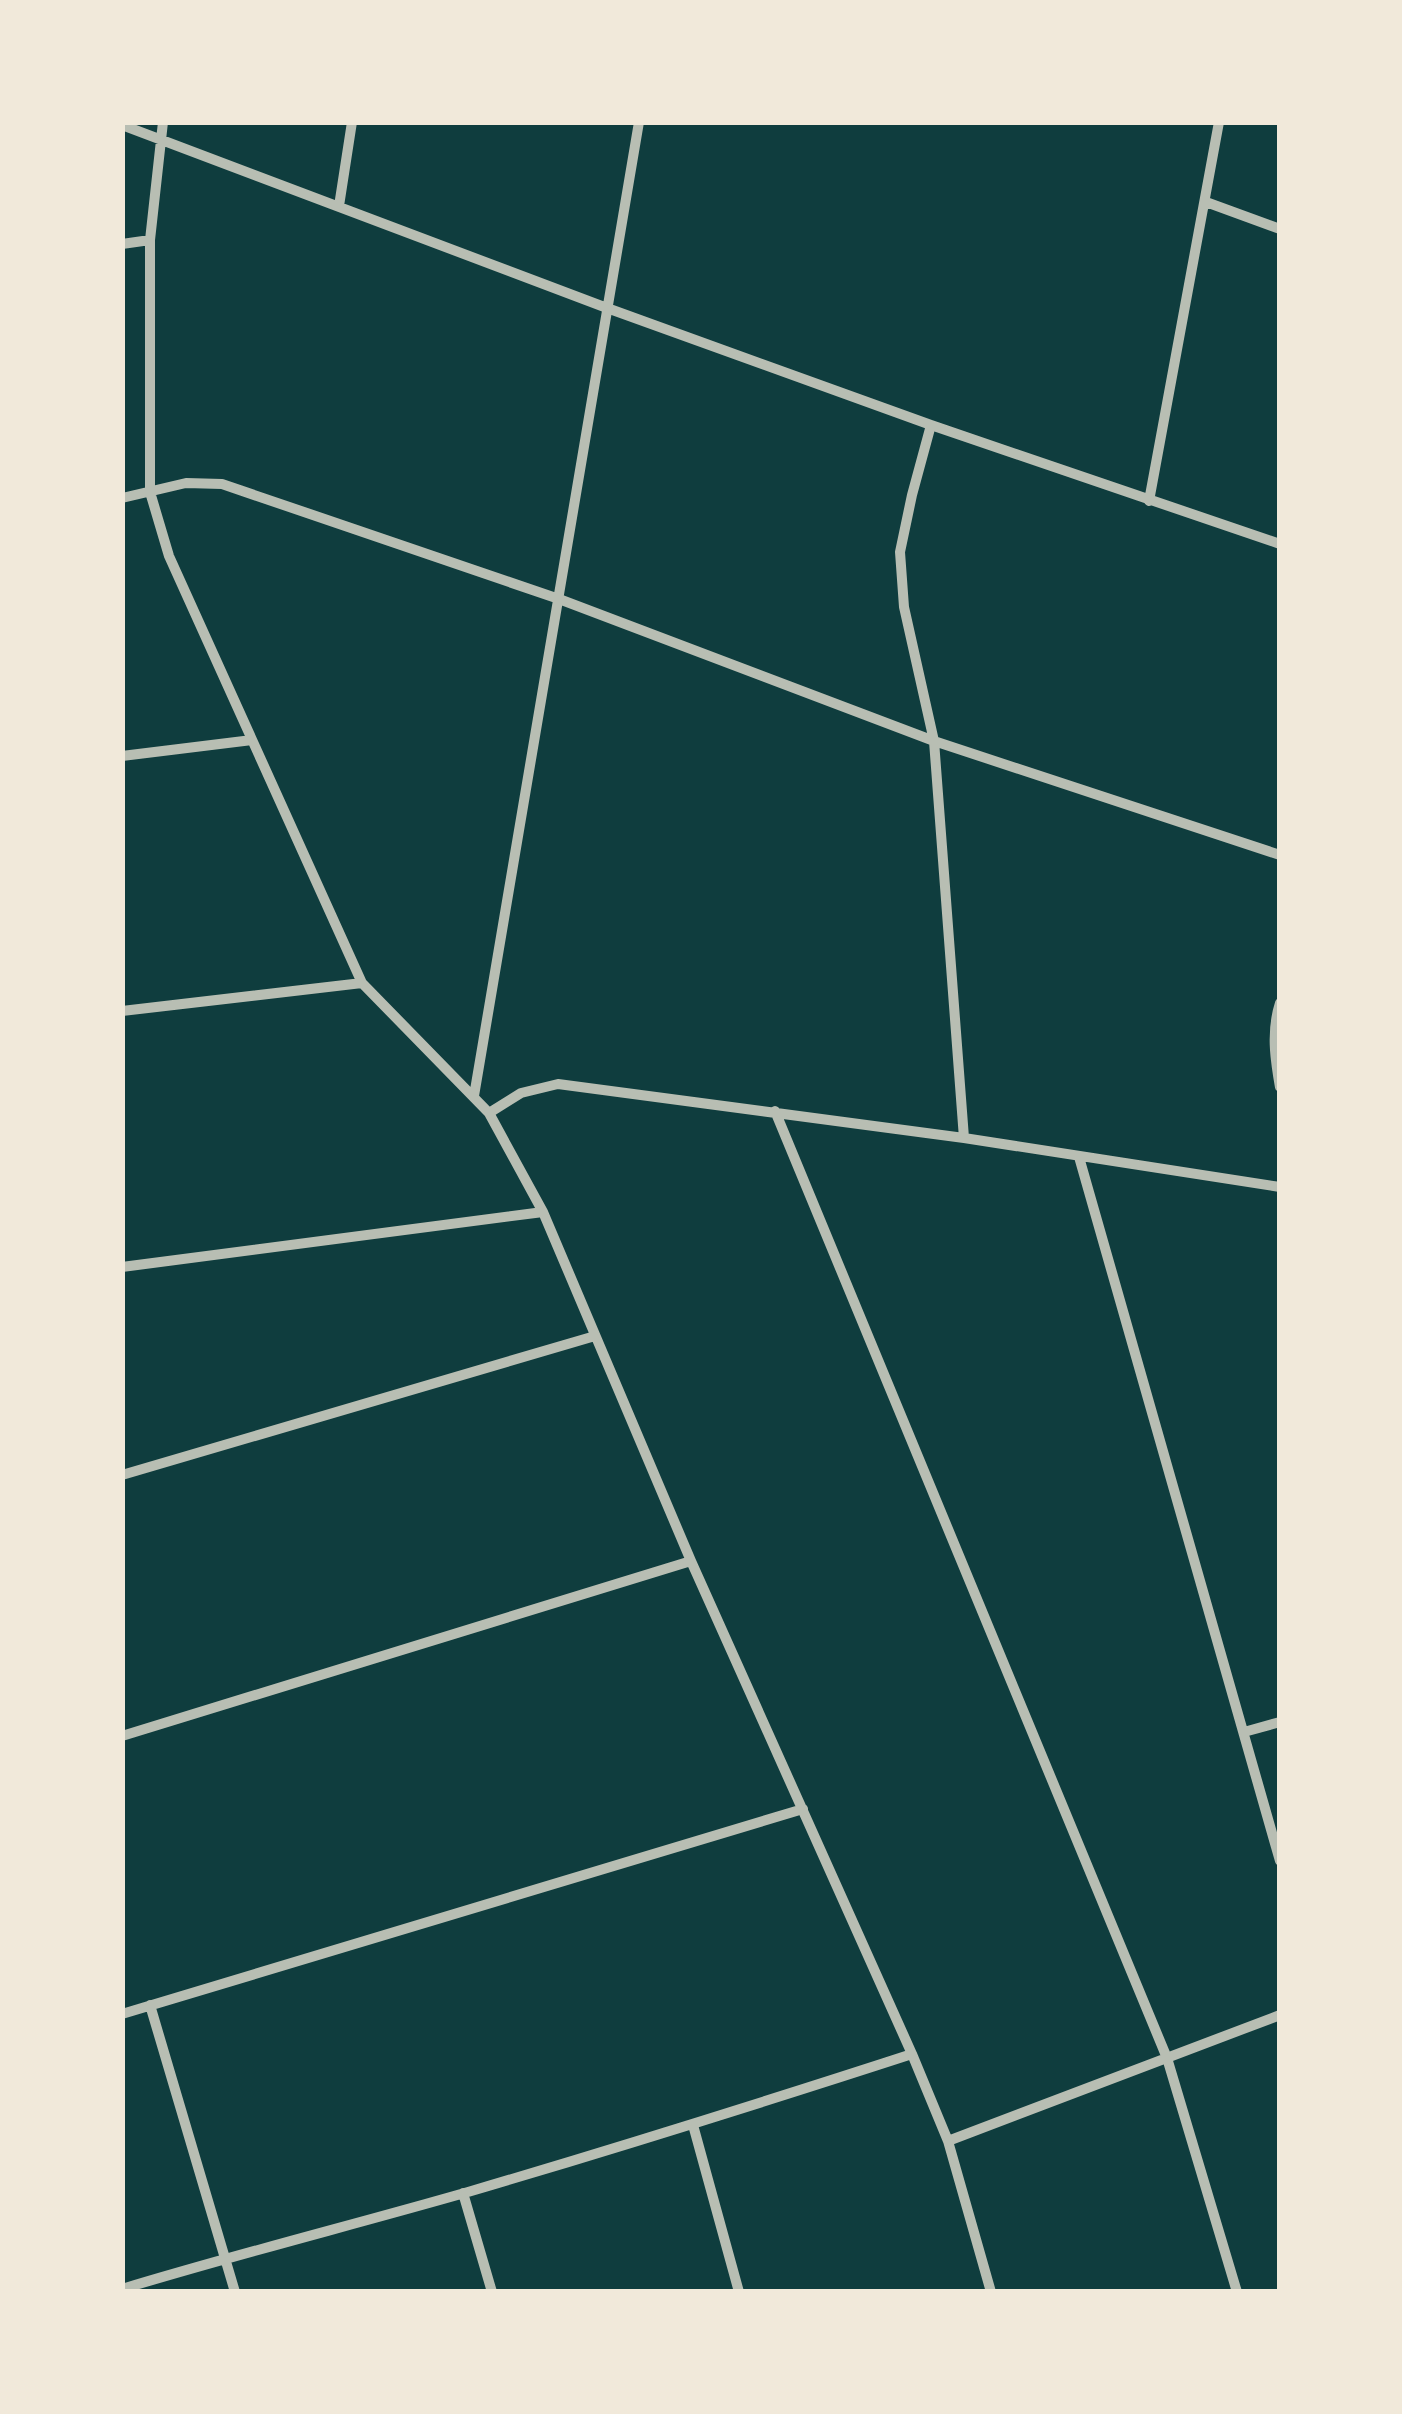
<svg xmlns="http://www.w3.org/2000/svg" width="1402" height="2414" font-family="Signika,sans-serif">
<rect width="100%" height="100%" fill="#0f3d3e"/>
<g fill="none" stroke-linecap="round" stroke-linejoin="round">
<!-- minor -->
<path stroke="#b8beb3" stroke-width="10" d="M163 122 150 240V492L169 556 362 983 489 1113 543 1212 691 1561 912 2054 948 2141 991 2292
M122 125 607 308 931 425 1280 544
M1206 202 1280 229
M339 206 352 122
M122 244 150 240
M931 425 912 495 900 552 904 607 934 741 964 1138
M122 498 186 483 222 484 559 599 934 741 1280 855
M1149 501 1219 122
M122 756 252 740
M1280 1003C1271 1031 1275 1059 1280 1087
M122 1011 362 983
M474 1096 639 122
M775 1111 1167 2058 1237 2292
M489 1113 521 1093 558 1084 964 1138 1280 1187
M1079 1157 1280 1861
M122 1267 543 1212
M122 1475 595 1336
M1244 1732 1280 1722
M122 1736 691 1561
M150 2005 235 2292
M122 2014 803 1809
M693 2125 739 2292
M948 2141 1280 2015
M463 2193 492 2292
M122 2289C237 2254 353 2225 468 2192 617 2148 764 2102 912 2054"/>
</g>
<!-- border -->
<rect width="1402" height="2414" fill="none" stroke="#f1e9da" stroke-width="250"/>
</svg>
